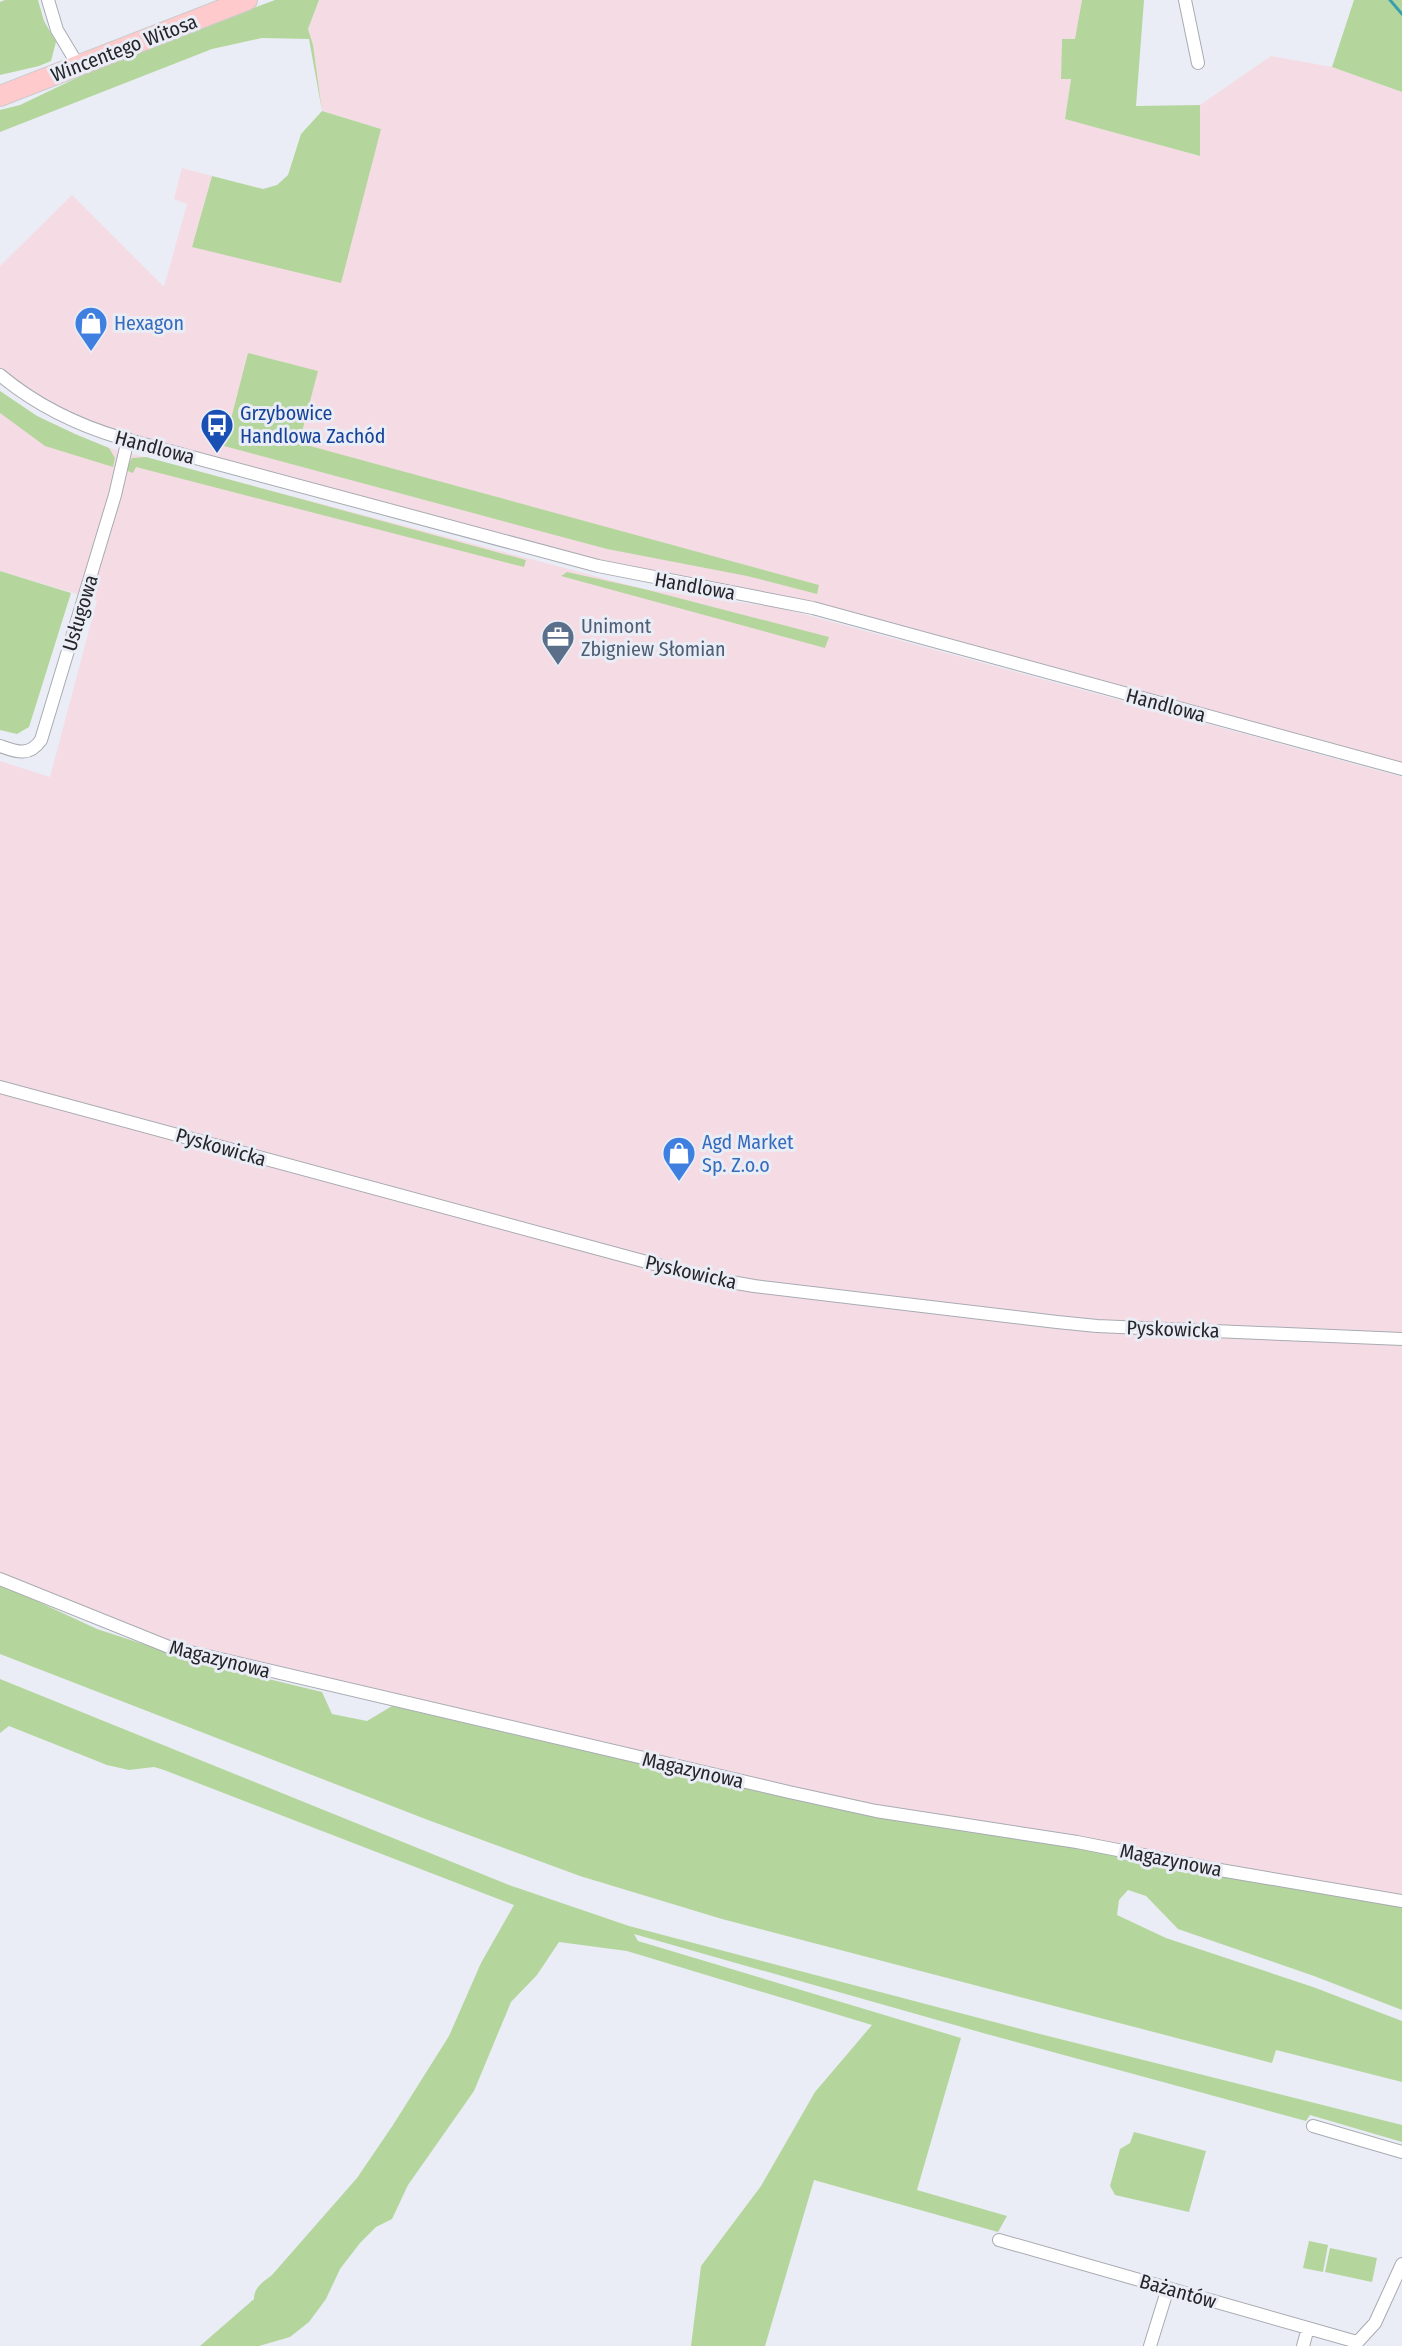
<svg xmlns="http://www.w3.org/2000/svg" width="1402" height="2346" font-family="'Fira Sans Condensed',sans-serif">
<rect width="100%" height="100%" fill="#eaedf5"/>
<!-- industrial -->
<path fill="#f5dce4" d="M319 0H1082L1075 40H1062L1061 78 1071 79 1065 118 1200 156V105L1271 56 1332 67 1402 92V765L867 618 776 594 647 571 536 545 110 430 43 399 21 385 0 367V266L72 195 164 287 187 204 174 199 182 168 212 176 192 247 381 129 322 111 313 45 308 29Z
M0 391 37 416 82 437 110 448 644 589 781 608 1402 777V1897L1064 1834 853 1802 166 1643 0 1572V761L50 777 97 600 0 571Z"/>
<!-- green -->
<path fill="#b4d69d" d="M5 0H38L44 21 56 42 51 61 39 66 0 75V2Z
M275 0H319L308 29 313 45 322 111 381 129 341 283 192 247 212 176 263 189 277 185 288 175 301 134 322 111 309 39 262 38 212 49 0 132V110L20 105 112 61Z
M1082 0H1144L1136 106 1200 105V156L1065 119 1071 79H1061L1062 39H1075Z
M1354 0H1402V92L1332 67Z
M248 353 318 371 299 443 819 585 817 594 747 576 607 549 224 446Z
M0 391 37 416 75 434 109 448 115 458 113 467 45 446 0 413Z
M146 457 526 560 524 567 136 467 133 473 125 470 132 458Z
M0 571 71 593 29 727 17 734 0 730Z
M567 572 644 589 829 637 825 648 561 576Z
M0 1584 97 1629 198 1662 322 1692 332 1714 367 1721 392 1706 753 1790 933 1826 1112 1853 1239 1879 1402 1907V2010L1314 1976 1178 1929 1146 1896 1128 1890 1119 1900 1117 1915 1166 1938 1313 1987 1402 2021V2082L1276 2050 1272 2063 722 1919 580 1876 428 1820 0 1654Z
M0 1679 509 1885 629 1926 1032 2032 1402 2125V2142L1310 2115 1306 2121 983 2033 634 1934 638 1941 961 2038 917 2190 1007 2216 998 2232 814 2180 765 2346H691L701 2266 761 2186 815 2092 872 2025 627 1951 559 1942 537 1975 511 2002 474 2091 408 2185 392 2219 376 2227 360 2243 340 2269 326 2299 309 2322 290 2337 259 2346H200L254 2299C254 2287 263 2282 272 2275L357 2178 393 2125 449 2036 481 1963 514 1905 164 1770 154 1767 129 1770 107 1765 9 1726 0 1733Z
M1134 2132 1206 2151 1189 2212 1115 2195 1110 2186 1120 2149 1130 2143Z
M1309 2241 1328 2245 1323 2272 1303 2268Z
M1330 2248 1377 2258 1372 2282 1325 2272Z"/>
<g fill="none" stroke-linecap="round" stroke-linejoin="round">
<!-- stream -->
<path stroke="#3a9fac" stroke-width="3" d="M1390 0 1402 14"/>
<defs>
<path id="street" d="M48 0 57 30 78 65
M1185 0 1198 63
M0 375C36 405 77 425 121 438L598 566 813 608 1402 769
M0 746C17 752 29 757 41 740L115 495 128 439
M0 1087 643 1261 708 1278 754 1286 1057 1322 1097 1326 1402 1339
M0 1579 169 1647 789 1792 876 1811 1077 1842 1220 1870 1402 1901
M1313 2126 1402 2152
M999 2240 1357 2342
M1150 2346 1168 2288
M1303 2346 1308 2328
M1354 2346 1375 2323 1402 2264"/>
<path id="primary" d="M0 96 247 0"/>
</defs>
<!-- street casing -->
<use href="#street" stroke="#a8abb2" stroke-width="14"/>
<!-- primary casing -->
<use href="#primary" stroke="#cbcbcc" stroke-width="22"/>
<!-- street -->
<use href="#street" stroke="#fff" stroke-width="12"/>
<!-- primary -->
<use href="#primary" stroke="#fecacb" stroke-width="20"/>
</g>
<!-- icons -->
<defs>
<symbol id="shop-pin" viewBox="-11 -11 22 30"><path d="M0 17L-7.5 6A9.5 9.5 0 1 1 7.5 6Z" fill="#3f7fe0" stroke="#eaedf5"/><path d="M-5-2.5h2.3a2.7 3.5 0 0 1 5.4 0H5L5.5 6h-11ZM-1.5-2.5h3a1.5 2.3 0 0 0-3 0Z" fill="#fff"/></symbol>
<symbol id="bus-pin" viewBox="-11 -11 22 30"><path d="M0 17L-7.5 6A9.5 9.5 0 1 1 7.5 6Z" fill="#1a4fb4" stroke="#eaedf5"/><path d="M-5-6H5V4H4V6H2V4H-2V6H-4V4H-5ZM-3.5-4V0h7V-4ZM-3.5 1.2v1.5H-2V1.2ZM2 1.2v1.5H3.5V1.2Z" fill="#fff"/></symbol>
<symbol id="office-pin" viewBox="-11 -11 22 30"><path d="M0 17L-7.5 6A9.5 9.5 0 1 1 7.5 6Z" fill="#5c6f8a" stroke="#eaedf5"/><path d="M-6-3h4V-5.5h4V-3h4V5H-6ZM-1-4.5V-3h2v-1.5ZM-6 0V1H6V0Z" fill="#fff"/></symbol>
</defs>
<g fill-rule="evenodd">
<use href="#shop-pin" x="72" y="304" width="38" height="52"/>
<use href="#bus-pin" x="198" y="406" width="38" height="52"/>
<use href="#office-pin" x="539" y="618" width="38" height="52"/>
<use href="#shop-pin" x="660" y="1134" width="38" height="52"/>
</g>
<g text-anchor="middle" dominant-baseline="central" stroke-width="6" stroke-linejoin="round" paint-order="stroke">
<!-- street labels -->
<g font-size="20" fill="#252629" stroke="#eaedf5">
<text transform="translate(124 48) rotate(-21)">Wincentego Witosa</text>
<text transform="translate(155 447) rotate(15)">Handlowa</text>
<text transform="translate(695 586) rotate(10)">Handlowa</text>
<text transform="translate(80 613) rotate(-73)">Usługowa</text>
<text transform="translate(1166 705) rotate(15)">Handlowa</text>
<text transform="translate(221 1147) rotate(16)">Pyskowicka</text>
<text transform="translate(691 1272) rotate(13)">Pyskowicka</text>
<text transform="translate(1173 1329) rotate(2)">Pyskowicka</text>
<text transform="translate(220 1659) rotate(14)">Magazynowa</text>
<text transform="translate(693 1770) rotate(13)">Magazynowa</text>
<text transform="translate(1171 1860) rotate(11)">Magazynowa</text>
<text transform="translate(1178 2291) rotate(16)">Bażantów</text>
</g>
<!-- shop labels -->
<g font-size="20" fill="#366cbe" stroke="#eaedf5" text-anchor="start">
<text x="114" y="323">Hexagon</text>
<text x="702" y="1142">Agd Market<tspan x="702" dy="23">Sp. Z.o.o</tspan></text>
</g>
<!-- transit labels -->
<g font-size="20" fill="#164399" stroke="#eaedf5" text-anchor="start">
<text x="240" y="413">Grzybowice<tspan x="240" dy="23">Handlowa Zachód</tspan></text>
</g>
<!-- service labels -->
<g font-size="20" fill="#4e5e75" stroke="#eaedf5" text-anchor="start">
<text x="581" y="626">Unimont<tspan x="581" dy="23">Zbigniew Słomian</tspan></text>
</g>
</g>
</svg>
